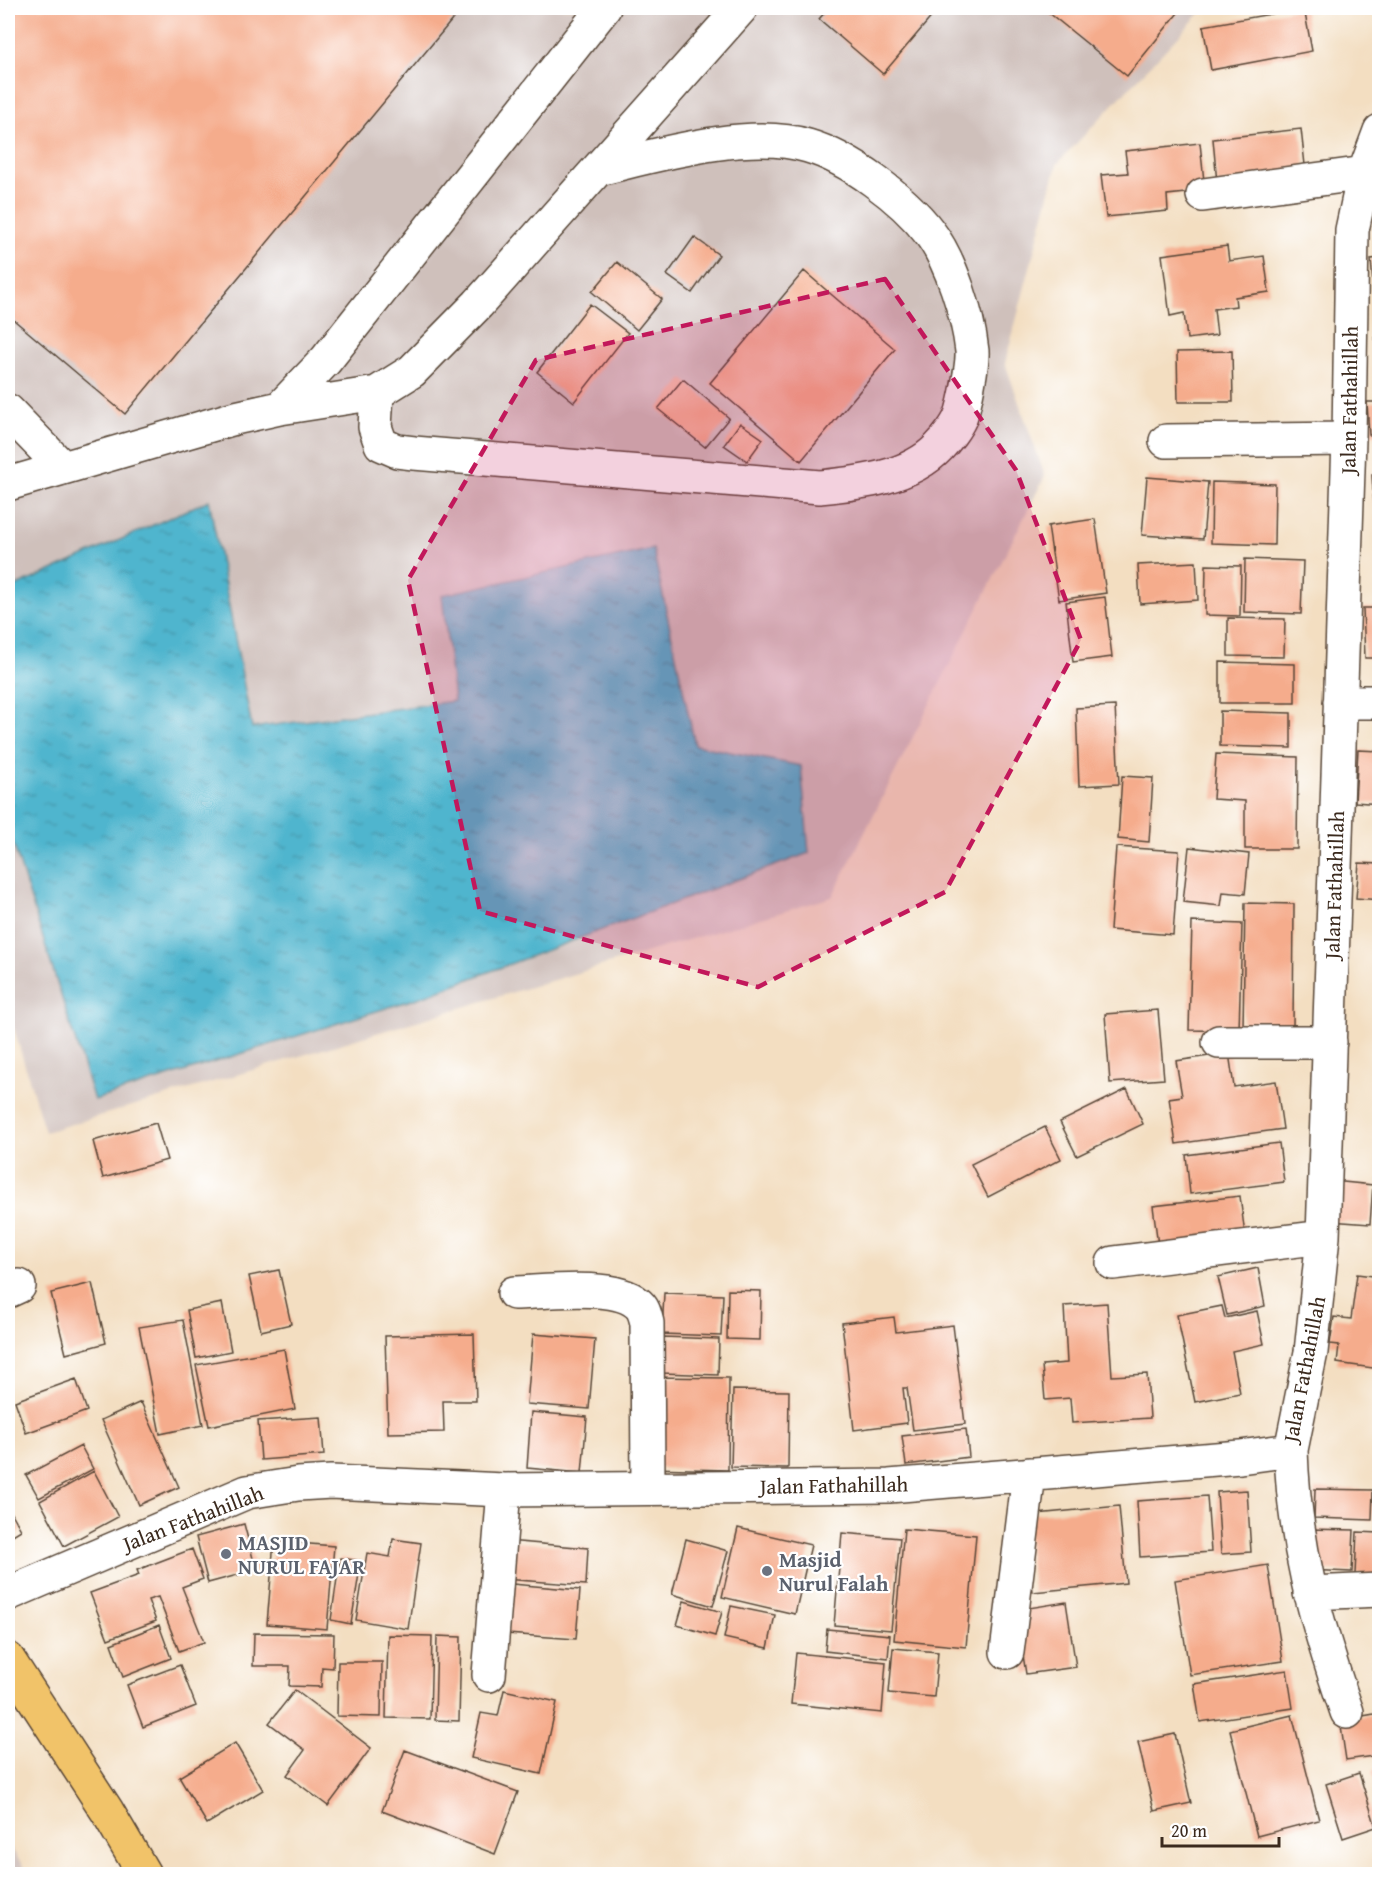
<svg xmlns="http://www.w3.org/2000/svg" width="1387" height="1882" font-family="'Gentium Book Plus',serif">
<defs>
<pattern id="water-ripples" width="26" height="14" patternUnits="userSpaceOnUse" patternTransform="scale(1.5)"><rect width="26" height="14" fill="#50b5ce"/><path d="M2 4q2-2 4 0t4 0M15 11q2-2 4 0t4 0" fill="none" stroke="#4493a7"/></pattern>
</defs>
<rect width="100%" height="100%" fill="#fff"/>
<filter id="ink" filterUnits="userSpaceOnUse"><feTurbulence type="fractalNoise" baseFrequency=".0167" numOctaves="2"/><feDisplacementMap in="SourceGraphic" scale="12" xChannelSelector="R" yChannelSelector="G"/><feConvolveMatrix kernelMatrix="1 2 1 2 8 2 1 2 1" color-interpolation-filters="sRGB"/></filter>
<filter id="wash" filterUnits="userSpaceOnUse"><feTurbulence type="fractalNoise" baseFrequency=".008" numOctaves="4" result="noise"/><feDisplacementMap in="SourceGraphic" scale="24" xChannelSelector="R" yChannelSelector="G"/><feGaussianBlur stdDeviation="1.35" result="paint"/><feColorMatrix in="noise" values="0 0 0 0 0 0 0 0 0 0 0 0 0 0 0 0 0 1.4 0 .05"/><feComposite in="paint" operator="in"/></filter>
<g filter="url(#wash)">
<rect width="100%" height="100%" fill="#f3dec1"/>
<!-- industrial -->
<path fill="#cfc0bb" d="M8 8H1205L1057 164 1005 363 1045 476 832 897 45 1132 8 1009Z
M8 1843 28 1874H8Z"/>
<!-- water -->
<path fill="url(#water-ripples)" stroke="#467076" stroke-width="1.5" d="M209 500 252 728 454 701 442 595 653 549 695 745 801 766 809 853 421 997 94 1100 8 827V590Z"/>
<g id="blocks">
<!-- building -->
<path fill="#f5ac8c" d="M15 8H462L125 414 8 315V16Z
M829 8H939L883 74 819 19Z
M1043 8H1182L1127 76Z
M1304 8 1312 51 1211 70 1203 26Z
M1301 129 1306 174 1217 183 1213 139Z
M1200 143 1205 191 1167 195 1168 211 1106 217 1101 175 1128 173 1125 151Z
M1380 199V249H1378L1371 200Z
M694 237 719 255 692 293 667 275Z
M1227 246 1229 261 1264 256 1269 292 1235 297 1236 306 1214 309 1217 335 1187 339 1184 313 1170 316 1162 255Z
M1380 258V322H1376L1371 259Z
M617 262 662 299 637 330 592 292Z
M804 271 895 349 801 461 710 383Z
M590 304 628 333 574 402 537 372Z
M1375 337H1380V387H1378Z
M1232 351 1233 402H1178L1177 352Z
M683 379 729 418 705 447 658 409Z
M1367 402H1380V435H1369Z
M740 423 763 439 747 461 724 445Z
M1372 475H1380V505H1374Z
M1147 477 1208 482 1203 539 1142 535Z
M1212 482 1275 484 1274 545 1211 543Z
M1095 519 1106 593 1059 600 1048 526Z
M1245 559 1303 561 1301 614 1244 612Z
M1196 562 1198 600 1140 604 1138 565Z
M1206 565 1241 566 1240 616 1205 615Z
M1105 597 1112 657 1073 662 1066 602Z
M1363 608H1380V658H1365Z
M1228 618 1285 619 1284 657 1228 656Z
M1220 662 1295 664V703H1220Z
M1115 706 1119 784 1079 786 1076 708Z
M1220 711 1291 713V748L1220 746Z
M1358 750 1380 751V804L1355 802Z
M1216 754 1298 757 1297 849H1245V801L1213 799Z
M1122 776 1153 778 1149 842 1118 839Z
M1116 847 1179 851 1173 935 1110 930Z
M1189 847 1249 854 1245 894 1223 892 1221 906 1183 902Z
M1359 863 1380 864V900L1356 898Z
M1245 903 1294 904 1293 1029 1243 1028Z
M1192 922 1242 924 1239 1031 1189 1030Z
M1158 1010 1164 1079 1110 1083 1105 1014Z
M1378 1035H1380V1053H1376Z
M1229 1053 1234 1087 1276 1081 1283 1129 1176 1144 1169 1098 1182 1096 1176 1061Z
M1127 1089 1143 1124 1077 1156 1060 1122Z
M156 1123 167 1160 103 1178 93 1141Z
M1045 1127 1061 1159 988 1197 971 1164Z
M1279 1143 1284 1182 1190 1194 1186 1155Z
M1333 1181 1373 1185 1370 1224 1330 1221Z
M1240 1196 1246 1243 1159 1253 1153 1206Z
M1258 1268 1265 1306 1227 1315 1218 1277Z
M279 1270 291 1324 261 1331 249 1276Z
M1357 1274 1380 1277V1369L1337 1363 1339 1345 1330 1344 1334 1317 1351 1319Z
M92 1283 106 1343 66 1354 51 1293Z
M728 1290 761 1291 760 1340 727 1339Z
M664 1293 723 1295 721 1336 662 1334Z
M222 1303 231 1351 196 1358 187 1310Z
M1107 1303 1112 1376 1147 1374 1150 1418 1072 1423 1070 1398 1045 1400 1042 1365 1067 1363 1064 1306Z
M1222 1306 1225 1318 1257 1311 1264 1344 1232 1351 1240 1393 1195 1402 1177 1315Z
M894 1317 896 1332 953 1325 965 1424 913 1430 907 1388H903L907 1423 854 1430 842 1323Z
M183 1320 203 1425 160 1434 139 1327Z
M474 1334 476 1401H443L444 1432 388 1433 385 1336Z
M533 1334 595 1339 589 1409 527 1404Z
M663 1337 719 1339 718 1375 662 1373Z
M284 1349 295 1409 209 1426 196 1365Z
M651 1377 729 1378 728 1470 650 1468Z
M76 1379 87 1411 26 1433 15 1401Z
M733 1390 789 1391 788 1468 731 1467Z
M141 1402 179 1487 139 1505 101 1420Z
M531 1412 587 1417 582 1473 527 1468Z
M321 1417 324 1455 261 1460 258 1421Z
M966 1429 969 1457 906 1465 902 1436Z
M81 1446 93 1469 39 1498 26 1475Z
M94 1471 118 1517 64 1546 40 1501Z
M1315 1489 1373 1490 1372 1520 1314 1518Z
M1247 1490 1251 1552 1221 1554 1217 1492Z
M1207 1496 1211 1552 1140 1557 1137 1501Z
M8 1506 21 1530 8 1538Z
M1119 1506 1126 1583 1033 1592 1026 1515Z
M244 1524 256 1570 208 1583 196 1537Z
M738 1528 811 1545 795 1614 722 1597Z
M904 1529 976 1535 966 1647 894 1640Z
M1307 1529 1354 1530 1352 1572 1306 1570Z
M1357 1532 1380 1533 1379 1575 1355 1574Z
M842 1533 900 1538 891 1630 834 1625Z
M393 1539 421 1543 408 1629 356 1620 367 1553 390 1557Z
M686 1539 728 1551 713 1606 672 1594Z
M274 1541 334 1546 327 1629 267 1624Z
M507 1541 588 1548 586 1585 503 1579Z
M192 1549 203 1579 182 1587 204 1642 179 1651 158 1597 148 1600 156 1621 108 1639 90 1593 139 1575 137 1570Z
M340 1558 361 1561 351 1624 331 1620Z
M1268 1565 1283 1661 1190 1675 1175 1580Z
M512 1584 580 1590 576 1639 507 1634Z
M684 1601 722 1612 715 1636 677 1625Z
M1066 1602 1076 1667 1026 1674 1016 1610Z
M731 1606 775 1615 768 1648 724 1638Z
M159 1625 171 1658 123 1677 111 1644Z
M827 1629 890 1635 888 1658 825 1651Z
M254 1633 334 1634 333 1668 322 1667 321 1687 289 1686 290 1666H253Z
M388 1635 432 1636 430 1719 386 1718Z
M437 1636 461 1637 459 1721 435 1720Z
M893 1648 938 1652 934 1697 889 1693Z
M796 1653 886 1662 882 1713 791 1704Z
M338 1662H382L381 1717 337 1716Z
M180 1665 196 1706 143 1727 127 1685Z
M1287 1670 1293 1708 1200 1722 1194 1684Z
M295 1690 371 1748 328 1806 287 1775 305 1750 269 1723Z
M504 1690 557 1702 541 1774 471 1758 481 1713 498 1716Z
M1380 1713V1755L1346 1760 1340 1720Z
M1292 1715 1319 1820 1257 1836 1230 1730Z
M1175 1734 1191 1803 1154 1811 1138 1742Z
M235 1743 263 1790 207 1824 179 1777Z
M405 1750 518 1792 495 1854 382 1811Z
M1380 1768V1794H1379L1372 1771Z
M1359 1773 1376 1827 1343 1838 1326 1784Z"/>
</g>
</g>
<g filter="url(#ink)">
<use href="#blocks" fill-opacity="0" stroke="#574536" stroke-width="1.5"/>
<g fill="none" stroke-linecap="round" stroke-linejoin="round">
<defs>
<path id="minor" d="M1203 195 1380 171
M377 393 375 427 381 444 397 451 414 453 820 487C859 483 910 478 939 447 946 440 956 427 960 418 965 405 973 363 972 351 968 315 951 260 929 232 903 198 849 158 808 146 749 128 657 155 598 169
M280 408 377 393 412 371 478 304 741 8
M8 411 63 468
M1166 441 1349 439
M8 484 235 418 280 408 326 360 604 8
M1340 702H1380
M1219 1042H1330
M1113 1263 1323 1237
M8 1291 19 1286
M514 1293C545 1292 614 1283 637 1303 644 1308 645 1315 647 1323L648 1488
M1291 1450C1294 1546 1316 1622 1347 1712
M1310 1593 1380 1590
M8 1594 247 1492 298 1484 331 1482 504 1490 889 1486 1240 1457 1291 1450 1311 1352 1323 1237 1349 439 1352 230 1364 174 1380 131
M1007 1652 1029 1474
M489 1675 504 1490"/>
<path id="highway" d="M8 1659 107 1811 144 1874"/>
</defs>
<!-- minor casing -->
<use href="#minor" stroke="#574536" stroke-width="36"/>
<!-- highway casing -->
<use href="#highway" stroke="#574536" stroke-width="36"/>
<!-- minor -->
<use href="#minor" stroke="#fff" stroke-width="33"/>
<!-- highway -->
<use href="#highway" stroke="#f1c369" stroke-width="33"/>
</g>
</g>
<!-- marked area -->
<path fill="#c2185b" fill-opacity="0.2" stroke="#c2185b" stroke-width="4.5" stroke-dasharray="12 8" stroke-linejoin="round" d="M885 279 1016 470 1081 640 945 892 758 987 480 911 408 580 536 360Z"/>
<!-- markers -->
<g fill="#6b7280" stroke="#fff" stroke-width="2">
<circle cx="226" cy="1554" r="6"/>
<circle cx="767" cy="1571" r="6"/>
</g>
<g text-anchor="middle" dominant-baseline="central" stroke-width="4.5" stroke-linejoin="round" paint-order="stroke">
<!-- street labels -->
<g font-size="21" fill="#3b2a1e" stroke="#fff">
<text transform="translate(1349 400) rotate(-89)">Jalan Fathahillah</text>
<text transform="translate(1334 885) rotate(-88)">Jalan Fathahillah</text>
<text transform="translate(1304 1369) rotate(-79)">Jalan Fathahillah</text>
<text transform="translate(834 1485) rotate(-1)">Jalan Fathahillah</text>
<text transform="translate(193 1518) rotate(-21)">Jalan Fathahillah</text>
</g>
<!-- worship labels -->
<g font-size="21" font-weight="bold" fill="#5b616d" stroke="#fff" text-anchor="start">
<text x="238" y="1542">MASJID<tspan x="238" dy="24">NURUL FAJAR</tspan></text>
<text x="779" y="1559">Masjid<tspan x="779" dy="24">Nurul Falah</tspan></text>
</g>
</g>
<!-- margin -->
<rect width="1387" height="1882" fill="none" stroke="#fff" stroke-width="30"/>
<!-- scale -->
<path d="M1162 1837v9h117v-9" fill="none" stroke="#3b2a1e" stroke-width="3"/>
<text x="1171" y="1837" font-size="18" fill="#3b2a1e" stroke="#ffffff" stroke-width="4.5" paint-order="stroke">20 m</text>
</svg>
